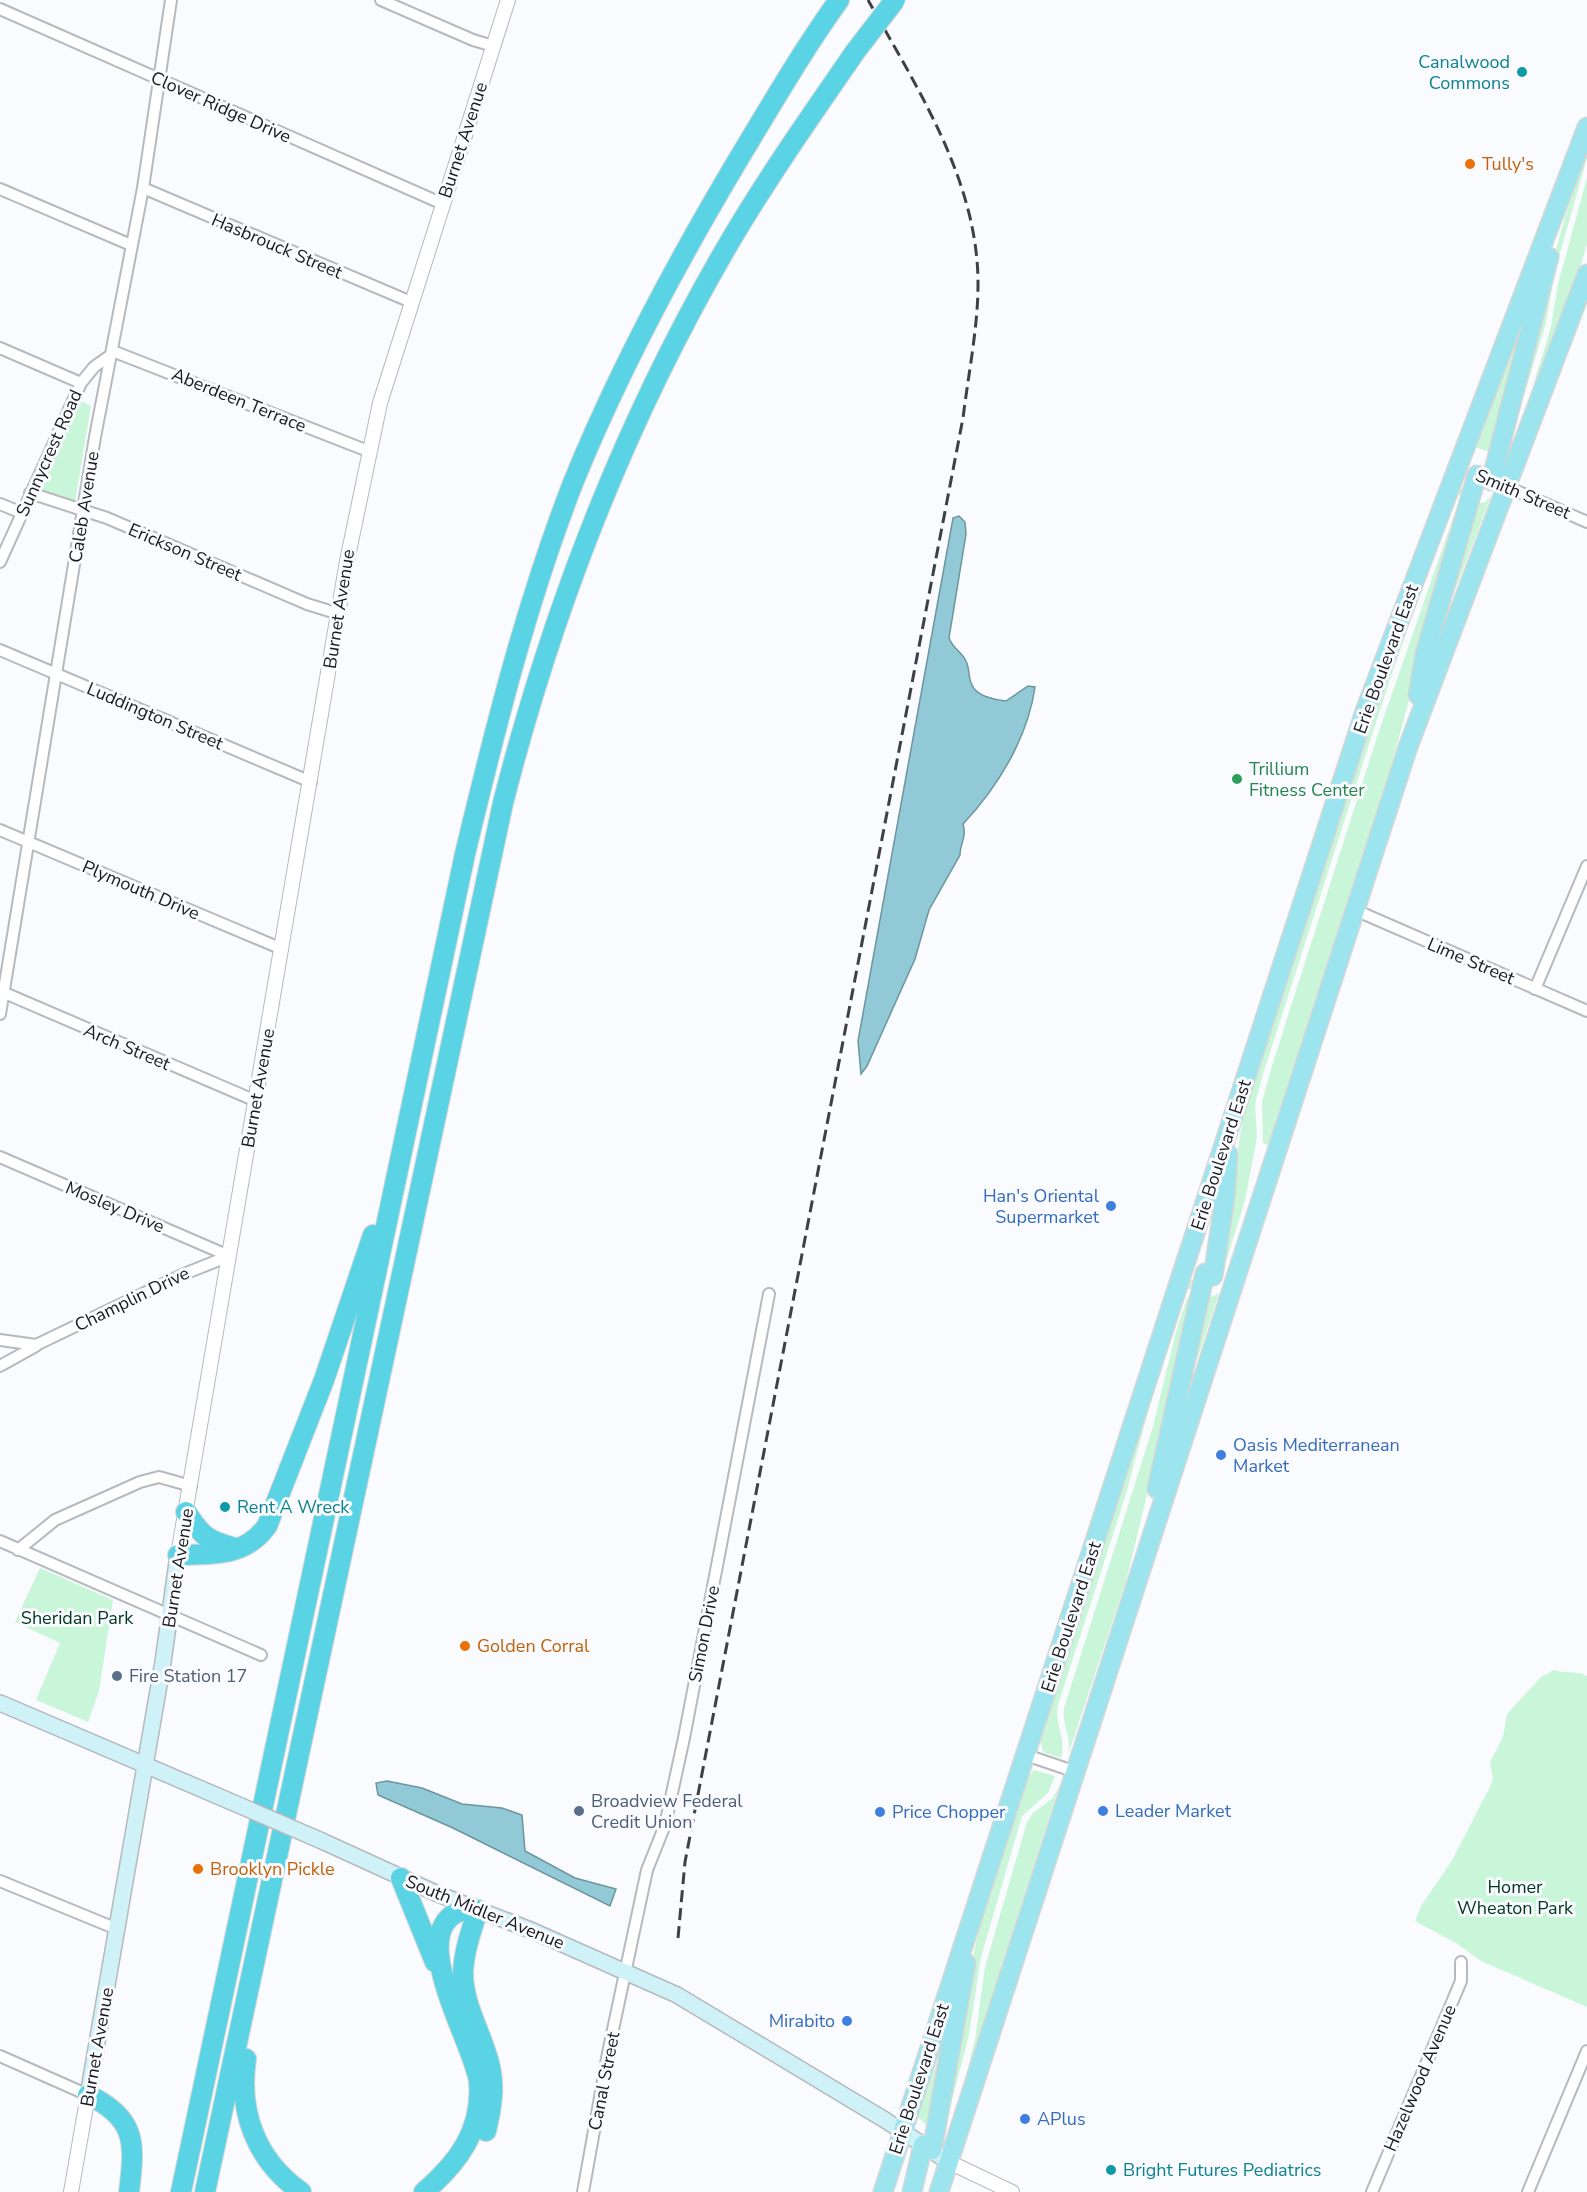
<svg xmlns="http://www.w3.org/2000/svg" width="1587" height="2192" font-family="'Nunito Sans',sans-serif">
<rect width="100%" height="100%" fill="#f9fbff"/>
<!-- green -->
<path fill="#c9f5d8" d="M1587 139V158L1555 271 1546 323 1505 457 1498 455Z
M1587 178V244L1568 309 1515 445 1551 327 1558 284Z
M1518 340 1489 452 1475 447 1515 342Z
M80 400 91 406 75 502 40 489Z
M1458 487 1463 489 1465 494 1455 496 1391 676 1263 1074 1255 1104 1257 1137 1245 1200 1226 1262 1220 1261 1244 1111 1402 624Z
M1490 497V499L1445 617 1477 504 1485 502Z
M1459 501H1463L1393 759 1268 1145 1263 1143 1262 1102 1271 1069 1378 734Z
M1187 1280H1194L1196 1287 1185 1291 1166 1344 1126 1494 1058 1705C1054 1724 1067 1739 1061 1758L1043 1752 1040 1740Z
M1195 1293 1127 1578 1068 1755C1072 1738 1062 1725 1064 1708L1152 1430 1176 1332 1187 1298Z
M1219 1293 1180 1412 1204 1296 1212 1297Z
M40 1568 113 1600 99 1691 88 1722 36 1700 60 1643 15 1622Z
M1554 1670C1566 1674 1576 1670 1587 1676V2007L1481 1961 1456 1943 1415 1921 1421 1906 1451 1862 1490 1787 1493 1779 1490 1762 1503 1737 1507 1714 1541 1677Z
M1034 1770 1055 1776 1048 1793 1022 1816 981 1957 969 2035 943 2134 964 1999 978 1933 1029 1776Z
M1060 1784 1001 1967 991 2014 954 2122 975 2040 985 1967 1027 1822 1033 1813 1053 1798Z
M944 2041 930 2125 927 2126 918 2117Z"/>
<!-- water -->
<path fill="#91cad6" stroke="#6d959e" stroke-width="1.5" d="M959 516 965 522 966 534 949 638C953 649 962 652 966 661 970 669 968 678 972 685 976 696 995 700 1006 701L1028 686 1035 687C1028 737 998 787 963 824 967 837 960 843 960 855L929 910 915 959 867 1066 861 1074 858 1041 953 518Z
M387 1781 422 1788 462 1804 502 1808 522 1815 525 1851 575 1878 616 1889 610 1906 453 1828 378 1795 376 1783Z"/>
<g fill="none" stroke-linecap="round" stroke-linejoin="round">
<defs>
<path id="minor" d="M381 0 473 40 493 46
M0 9 443 204
M143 188 411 302
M0 189 131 245
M0 348 81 383
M1503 485 1587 522
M30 493 107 518 307 604 339 614
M0 504 22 513
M0 562 81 383 94 367 115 352 368 451
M0 650 311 782
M0 830 282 949
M1355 910 1587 1011
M1535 989 1587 866
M0 991 256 1101
M0 1014 95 437 143 188 171 0
M0 1157 229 1256
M0 1340 36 1345 184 1274 229 1256
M0 1366 36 1346
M0 1541 261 1655
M18 1550 55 1520 140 1482 159 1477 191 1486
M1026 1755 1076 1772
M0 1881 117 1929
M0 2056 88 2095
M583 2192 608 2053 647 1870 665 1825 684 1738 769 1294
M1372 2192 1461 1981V1962
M1528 2192 1587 2051"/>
<path id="tertiary" d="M178 1555 347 561 380 403 508 0
M949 2162 1012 2192
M71 2192 88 2095"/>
<path id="secondary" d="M0 1703 227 1800
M322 1841 438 1894 533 1931 677 1995 885 2120 949 2162
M88 2095 163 1662 178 1555"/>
<path id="primary" d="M1491 481 1549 257
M1418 695 1425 654 1477 475
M1213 1276 1225 1197 1228 1154
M1157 1489 1205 1273
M932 2150 966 1963
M883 2192 1365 711 1587 127
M912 2192 923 2145
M939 2192 1408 747 1587 274"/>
<path id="motorway" d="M186 1512C202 1536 206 1540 235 1548
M178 1555C212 1554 245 1557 267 1526L324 1380 373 1235
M401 1878 435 1962
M478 1910C471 1931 464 1951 463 1973 463 2006 483 2035 490 2067 495 2088 491 2110 486 2131
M246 2059C238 2112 256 2160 301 2192
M88 2095C137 2118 135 2144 129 2192
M181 2192 465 854C495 729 526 604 573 483 622 362 685 247 753 135 780 90 808 43 839 0
M205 2192 503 803C554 603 627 416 732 238 770 174 813 113 855 52
M424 2192C458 2163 483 2130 479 2082 475 2043 395 1919 472 1908"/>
</defs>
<!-- minor casing -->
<use href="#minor" stroke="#b6b9bd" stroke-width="14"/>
<!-- tertiary casing -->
<use href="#tertiary" stroke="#b6b9bd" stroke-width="16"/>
<!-- secondary casing -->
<use href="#secondary" stroke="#b6b9bd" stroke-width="18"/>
<!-- primary casing -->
<use href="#primary" stroke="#d6d6d6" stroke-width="21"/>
<!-- motorway casing -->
<use href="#motorway" stroke="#d6d6d6" stroke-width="22"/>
<!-- minor -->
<use href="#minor" stroke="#fff" stroke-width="10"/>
<!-- tertiary -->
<use href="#tertiary" stroke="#fff" stroke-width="14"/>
<!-- secondary -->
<use href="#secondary" stroke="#cef2f7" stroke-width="15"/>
<!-- primary -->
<use href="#primary" stroke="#9ce5ef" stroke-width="18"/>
<!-- motorway -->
<use href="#motorway" stroke="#5ad4e5" stroke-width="20"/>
<!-- rail -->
<path stroke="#3f4043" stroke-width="3" stroke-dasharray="12 6" stroke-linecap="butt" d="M678 1938 685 1862 963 418C968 377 978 326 978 286 979 182 917 88 868 0"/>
<defs>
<path id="secondary-bridge" d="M227 1800 322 1841"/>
<path id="motorway-bridge" d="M855 52 895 0"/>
</defs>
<!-- secondary-bridge casing -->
<use href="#secondary-bridge" stroke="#b6b9bd" stroke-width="18" stroke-linecap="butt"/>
<!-- motorway-bridge casing -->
<use href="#motorway-bridge" stroke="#d6d6d6" stroke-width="22" stroke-linecap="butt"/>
<!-- secondary-bridge -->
<use href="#secondary-bridge" stroke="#cef2f7" stroke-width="15"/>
<!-- motorway-bridge -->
<use href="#motorway-bridge" stroke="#5ad4e5" stroke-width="20"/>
</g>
<!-- markers -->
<g fill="#0f9aa8" stroke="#f9fbff" stroke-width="2">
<circle cx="1522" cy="72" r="6"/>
<circle cx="225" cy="1507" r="6"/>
<circle cx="1111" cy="2170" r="6"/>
</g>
<g fill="#e8710a" stroke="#f9fbff" stroke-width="2">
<circle cx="1470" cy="164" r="6"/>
<circle cx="465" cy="1646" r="6"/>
<circle cx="198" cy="1869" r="6"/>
</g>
<circle fill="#2e9e5b" stroke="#f9fbff" stroke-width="2" cx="1237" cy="779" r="6"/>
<g fill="#3f7fe0" stroke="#f9fbff" stroke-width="2">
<circle cx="1111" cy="1206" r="6"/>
<circle cx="1221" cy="1455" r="6"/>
<circle cx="1103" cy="1811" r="6"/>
<circle cx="880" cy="1812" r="6"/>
<circle cx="847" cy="2021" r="6"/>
<circle cx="1025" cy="2119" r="6"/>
</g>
<g fill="#5c6f8a" stroke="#f9fbff" stroke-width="2">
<circle cx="117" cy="1676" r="6"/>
<circle cx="579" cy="1811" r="6"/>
</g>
<g text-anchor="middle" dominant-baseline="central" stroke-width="6" stroke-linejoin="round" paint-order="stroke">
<!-- culture labels -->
<g font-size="18" fill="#0d838f" stroke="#f9fbff" text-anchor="start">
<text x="1510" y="62" text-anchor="end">Canalwood<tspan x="1510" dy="21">Commons</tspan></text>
<text x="237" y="1507">Rent A Wreck</text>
<text x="1123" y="2170">Bright Futures Pediatrics</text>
</g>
<!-- street labels -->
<g font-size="18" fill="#191a1c" stroke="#f9fbff">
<text transform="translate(221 107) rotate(24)">Clover Ridge Drive</text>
<text transform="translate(463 140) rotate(-72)">Burnet Avenue</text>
<text transform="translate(277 246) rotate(23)">Hasbrouck Street</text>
<text transform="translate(239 400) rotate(22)">Aberdeen Terrace</text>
<text transform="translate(49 453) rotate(-66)">Sunnycrest Road</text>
<text transform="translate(1523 494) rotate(23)">Smith Street</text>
<text transform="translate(84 507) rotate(-81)">Caleb Avenue</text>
<text transform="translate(185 552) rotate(23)">Erickson Street</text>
<text transform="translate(339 609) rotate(-81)">Burnet Avenue</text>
<text transform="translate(1386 659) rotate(-70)">Erie Boulevard East</text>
<text transform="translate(155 716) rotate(23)">Luddington Street</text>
<text transform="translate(141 890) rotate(23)">Plymouth Drive</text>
<text transform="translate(1471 961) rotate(23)">Lime Street</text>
<text transform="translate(127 1047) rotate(23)">Arch Street</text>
<text transform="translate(258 1088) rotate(-80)">Burnet Avenue</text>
<text transform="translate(1221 1155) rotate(-72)">Erie Boulevard East</text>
<text transform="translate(115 1207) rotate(23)">Mosley Drive</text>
<text transform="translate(132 1299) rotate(-26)">Champlin Drive</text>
<text transform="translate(178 1568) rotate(-81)">Burnet Avenue</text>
<text transform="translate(1071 1617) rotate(-72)">Erie Boulevard East</text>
<text transform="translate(704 1634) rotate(-79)">Simon Drive</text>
<text transform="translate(485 1912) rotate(22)">South Midler Avenue</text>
<text transform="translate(97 2047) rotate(-80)">Burnet Avenue</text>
<text transform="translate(1420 2078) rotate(-67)">Hazelwood Avenue</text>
<text transform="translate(919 2079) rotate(-72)">Erie Boulevard East</text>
<text transform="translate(604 2081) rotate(-79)">Canal Street</text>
</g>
<!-- food labels -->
<g font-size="18" fill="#c56008" stroke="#f9fbff" text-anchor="start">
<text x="1482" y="164">Tully's</text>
<text x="477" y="1646">Golden Corral</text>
<text x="210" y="1869">Brooklyn Pickle</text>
</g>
<!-- leisure labels -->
<g font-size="18" fill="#27864d" stroke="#f9fbff" text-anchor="start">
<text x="1249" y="769">Trillium<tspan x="1249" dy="21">Fitness Center</tspan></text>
</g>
<!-- shop labels -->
<g font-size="18" fill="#366cbe" stroke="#f9fbff" text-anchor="start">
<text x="1099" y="1196" text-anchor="end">Han's Oriental<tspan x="1099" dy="21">Supermarket</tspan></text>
<text x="1233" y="1445">Oasis Mediterranean<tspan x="1233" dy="21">Market</tspan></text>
<text x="1115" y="1811">Leader Market</text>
<text x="892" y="1812">Price Chopper</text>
<text x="835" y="2021" text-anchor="end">Mirabito</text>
<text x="1037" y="2119">APlus</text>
</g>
<!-- park labels -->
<g font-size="18" fill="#00371d" stroke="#f9fbff">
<text x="77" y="1618">Sheridan Park</text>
<text x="1515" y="1887">Homer<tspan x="1515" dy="21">Wheaton Park</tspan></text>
</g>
<!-- service labels -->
<g font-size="18" fill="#4e5e75" stroke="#f9fbff" text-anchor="start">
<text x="129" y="1676">Fire Station 17</text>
<text x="591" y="1801">Broadview Federal<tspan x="591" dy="21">Credit Union</tspan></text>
</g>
</g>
</svg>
